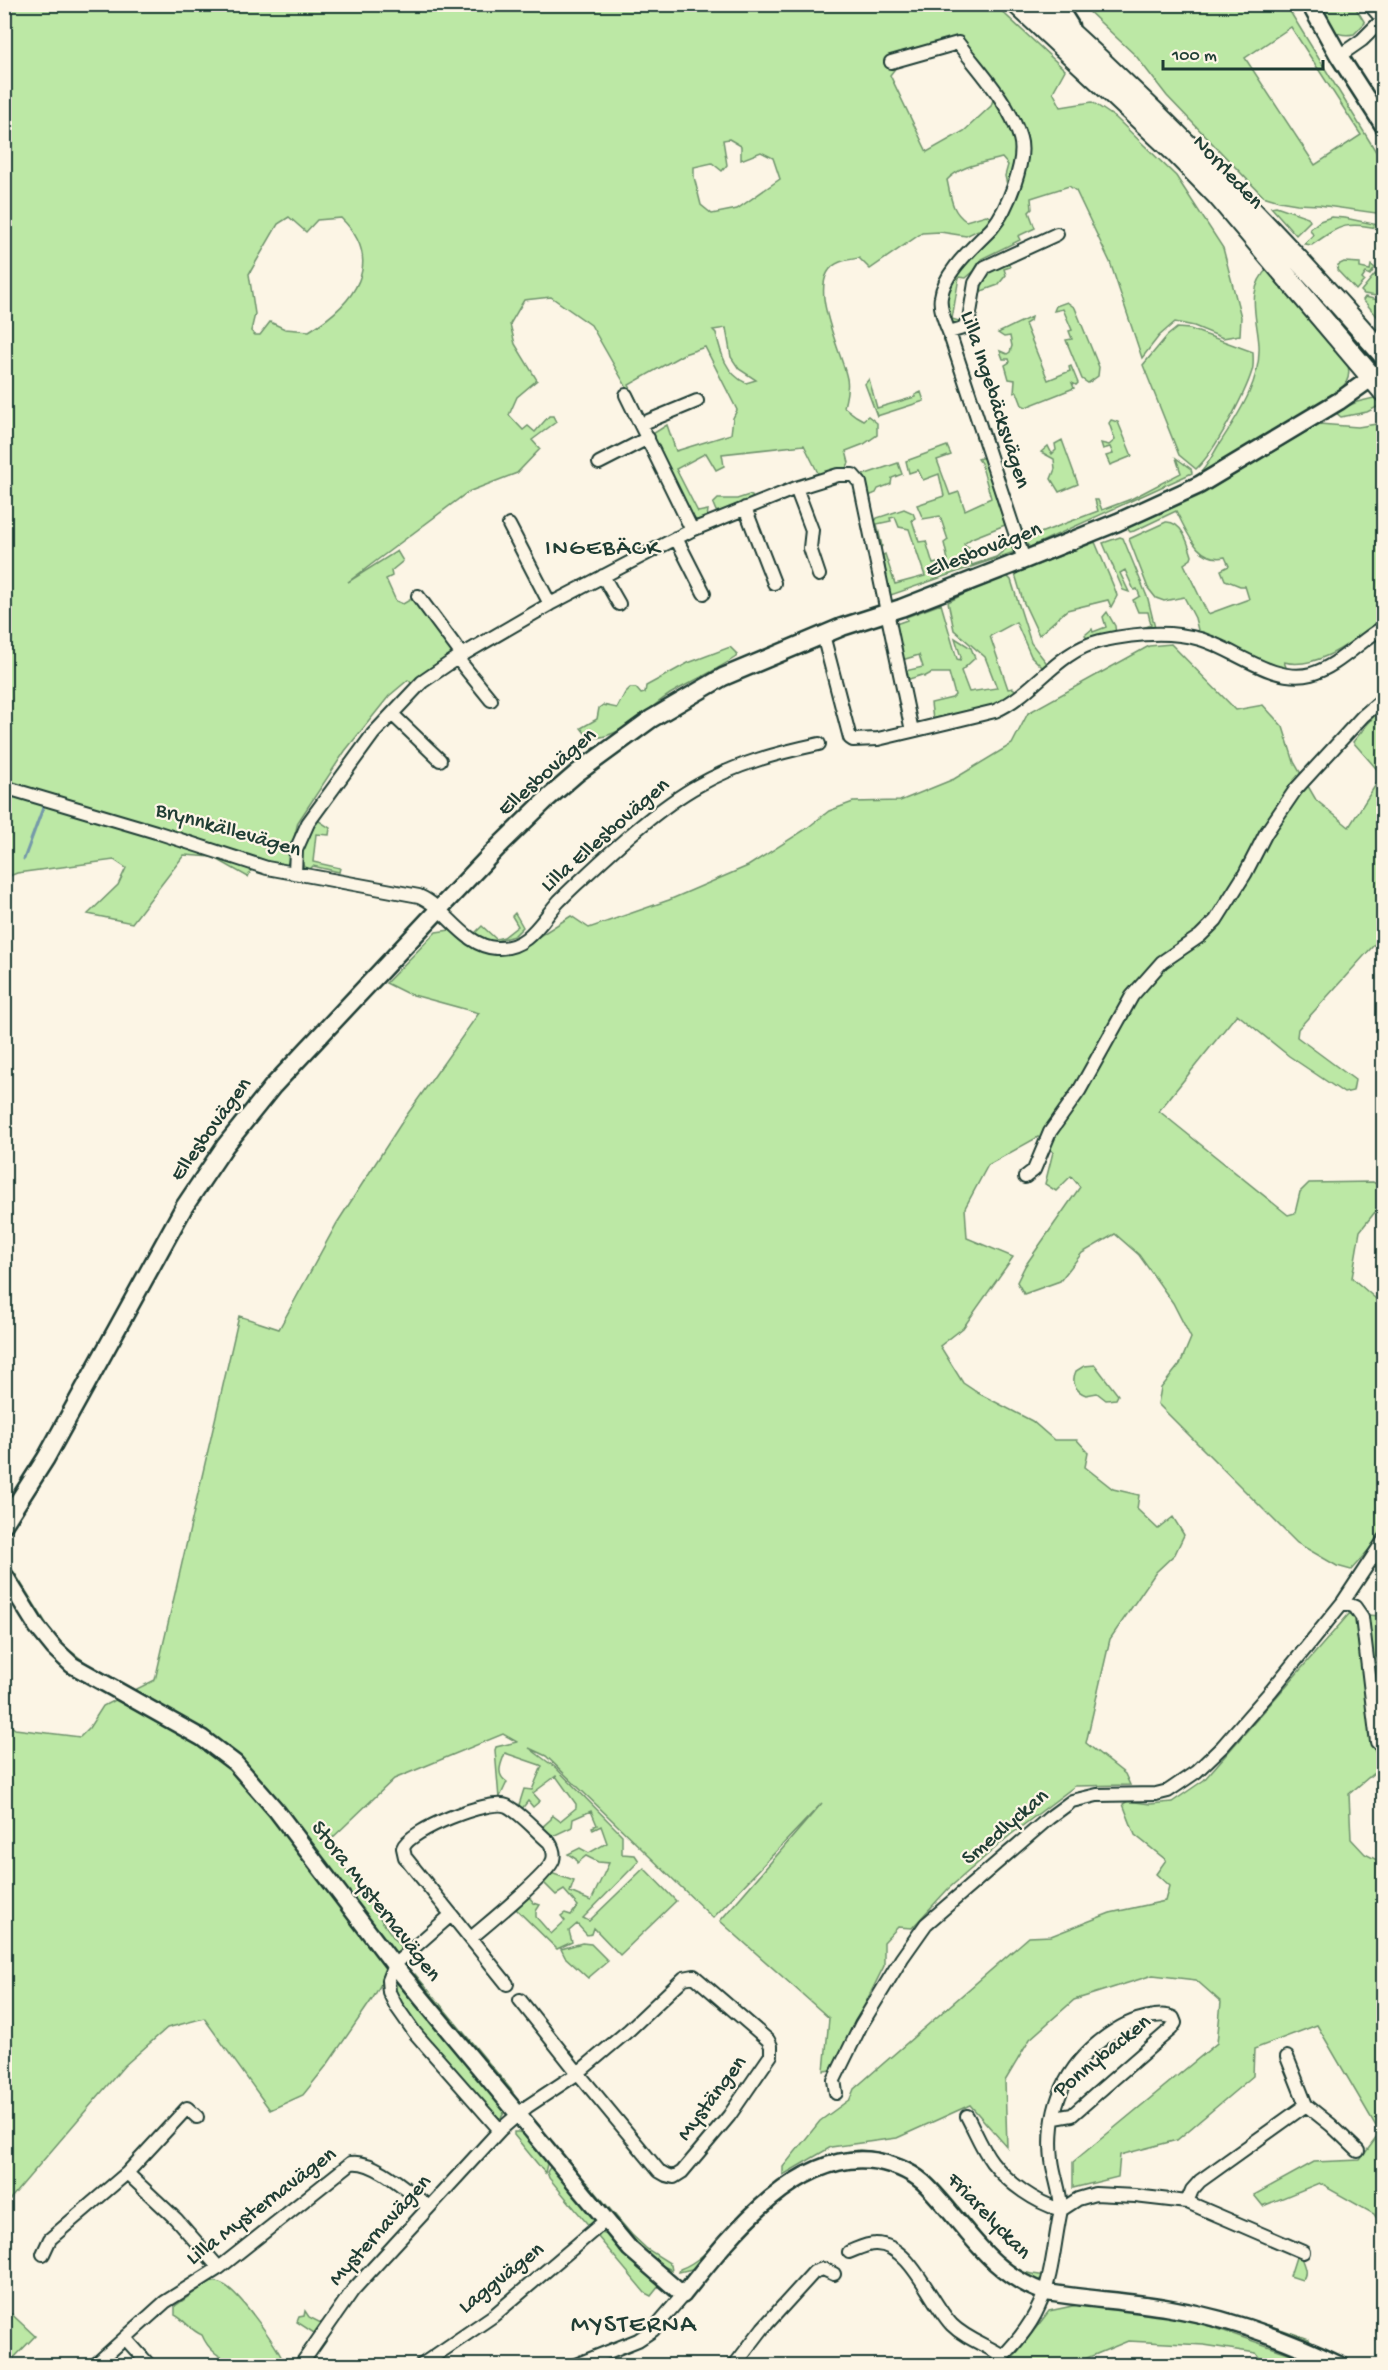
<svg xmlns="http://www.w3.org/2000/svg" width="1388" height="2370" font-family="'Gochi Hand',sans-serif">
<rect width="100%" height="100%" fill="#fcf5e5"/>
<filter id="ink" filterUnits="userSpaceOnUse"><feTurbulence type="fractalNoise" baseFrequency=".0167" numOctaves="2"/><feDisplacementMap in="SourceGraphic" scale="12" xChannelSelector="R" yChannelSelector="G"/><feConvolveMatrix kernelMatrix="1 2 1 2 8 2 1 2 1" color-interpolation-filters="sRGB"/></filter>
<g filter="url(#ink)">
<!-- green -->
<path fill="#bce8a5" stroke="#6e926c" stroke-width="1.5" fill-rule="evenodd" d="M10 4 995 5 1065 70 1053 92 1061 107 1092 102 1116 118 1176 176 1223 248 1241 317 1240 335 1223 338 1194 326 1175 322 1159 336 1142 358 1110 262 1076 191 1069 186 1031 198 1032 209 1029 212 1035 228 1018 236 1020 240 981 259 974 271 966 278 959 277 952 319 962 322 954 325C926 296 971 255 989 235L978 230 966 236 940 232 922 233 870 269 859 258C853 259 846 260 840 262 801 277 843 353 847 379 849 387 846 399 844 407L856 416 863 420 868 416 877 423V435L864 444 846 451 849 463 846 468 801 481 799 480 818 473 804 445 722 454 724 466 716 470 706 453 676 469 698 512 708 510 707 518 700 521 691 518 651 435 667 425 676 451 731 434 733 418 737 410 705 347 684 354 629 385 637 401 635 402 591 325 551 297 524 300 510 324 515 344 537 380 517 397 509 415 523 430 528 426 535 432 549 416H553L556 422 532 440 540 449 517 473 468 492 348 582 397 551 403 561 391 571 392 576 386 579 396 601 403 604 413 598 454 653 414 685 408 680 389 696 345 751 298 822 287 866 256 860 248 877 213 857 184 855 132 923 88 914 118 885 126 868 114 860 17 873 5 878 4 19ZM961 37 998 84 991 106 964 131 927 152 890 75 910 49ZM729 139 741 146V160L761 152 773 158 780 179 737 209 712 214 701 205 694 177V167L712 163 722 171 727 165 723 140ZM1002 158 1008 165 1005 176 1009 193 997 221 986 215 966 221C951 211 951 197 947 180 961 165 983 163 1002 158ZM289 217 306 232 317 220 341 218C386 262 354 304 309 331L285 329 270 322 260 335H255L251 331 255 314 249 274 278 224ZM726 328 731 357 739 369 756 380 746 383C726 374 721 354 716 333L713 330Z
M1082 5H1286L1383 163V214L1319 205 1297 204 1279 201 1263 196 1167 96 1136 56ZM1291 27 1361 135 1315 165 1245 58Z
M1318 5H1354L1365 23 1354 34C1331 39 1327 21 1318 5Z
M1276 206 1308 217 1310 221 1296 235 1271 207Z
M1331 217 1345 218 1383 226V229C1346 222 1343 223 1312 245L1304 244 1313 235 1310 229 1320 221Z
M1344 262 1360 263V268L1370 270 1371 265 1375 268 1370 275 1366 273 1362 279 1364 281 1356 290 1337 270 1338 265Z
M1008 263 1010 267 1004 269 1006 275 998 285 979 292C978 273 994 268 1008 263Z
M1269 267 1347 361C1353 381 1344 387 1329 398L1177 490 1109 517C1132 507 1179 491 1197 476 1206 469 1212 456 1218 446 1237 416 1261 383 1259 345 1257 316 1245 290 1269 267Z
M1375 274 1383 282V297L1364 294 1361 291Z
M1365 297 1383 301V323L1363 300Z
M1067 302 1075 308 1099 367 1098 376 1088 383 1082 379 1066 340 1072 339 1069 331 1072 330 1063 309 1054 311 1056 306Z
M1031 317 1030 321 1025 324 1048 380 1070 371 1069 367 1071 366 1078 383 1076 385 1072 383 1074 388 1026 407 1022 405 1017 392 1014 393 1015 380 1009 379 1005 365 1010 362 1009 359H1003L1000 351 1007 354 1010 352 1012 346 1010 336 1004 337 998 333Z
M1177 328 1190 329 1253 352C1253 358 1254 365 1252 371 1245 394 1214 453 1196 469L1179 455 1143 365 1167 336Z
M869 379 877 408 915 397V395L921 392 924 401 877 416 865 384Z
M1374 398 1383 404 1367 412 1341 417 1335 412 1357 402Z
M1111 420 1118 422 1132 456 1110 465 1106 456 1113 454 1110 447 1103 449 1101 443 1109 445 1115 440 1109 423Z
M1383 423V620C1356 638 1318 671 1284 662L1288 672 1233 650 1130 633 1151 625 1148 612H1138L1133 600 1140 596 1137 589 1134 590 1125 570 1120 573 1129 592 1123 590 1103 543 1120 537 1123 538 1148 599 1155 628 1199 634 1195 618 1184 597 1164 601 1156 598 1148 588 1129 539 1166 522C1182 521 1188 543 1192 556L1191 559 1184 564 1208 614 1249 599 1245 586H1240L1225 580 1221 570 1229 566 1225 557C1197 563 1187 531 1176 511L1134 531 1130 532 1127 528 1199 496 1319 424 1358 427Z
M1062 440 1078 484 1059 492 1051 479 1055 469 1054 459 1041 452 1048 446 1052 454 1056 450 1055 444Z
M947 446 951 455 937 460 950 495 959 492 965 510 991 498 981 463 978 459 984 457 1005 525 972 538 964 544 966 547H969L972 555 970 559 972 565 996 557 1012 544 1017 551 891 595 889 593 883 555 885 554 895 584 925 576 909 529 899 527 895 517 890 518 891 521 877 524 882 546 880 549 874 523 877 518 904 509 913 513 915 518 912 520 919 542 926 541 933 564 948 560 944 543 948 540 940 516 923 519 917 505 944 496 939 474 923 480 918 470 909 473 906 461Z
M1176 458 1191 469 1192 473 1030 547 1025 543 1021 532 1022 530 1027 538 1098 511 1095 500H1098L1102 510 1131 499 1181 473Z
M898 463 902 474 892 478 891 484 878 489 876 493 869 496 863 475Z
M749 495 752 496 753 499 722 512 716 511 713 504 718 499H737Z
M1095 542 1116 592 1117 596 1111 607 1108 600 1067 610 1039 635 1023 601 1015 574Z
M1007 576 1011 580 1031 643 1049 666 1045 670 1031 656 1016 622 990 636 1008 689 1013 688 1017 692 1006 703 933 720 931 703 952 698 955 695 949 673H931L924 677 922 675 906 680 905 671 923 667 919 655 902 660 893 625 907 620 906 617 941 604 957 659 960 660 961 657 955 638 971 648 975 658 961 671 969 692 997 688 985 657 954 630 948 602 978 587Z
M1107 612 1115 626 1116 635 1087 639 1085 635 1092 629 1093 632 1106 627 1103 617Z
M1171 644 1236 710 1263 705 1283 727 1294 762 1316 800 1349 827 1382 775 1353 742 1383 705V935L1298 1029 1297 1037 1355 1080 1353 1091 1344 1093 1289 1056 1237 1014 1159 1111 1288 1215 1295 1213 1300 1192 1309 1183 1373 1182 1378 1185 1383 1183V1211L1379 1207 1360 1231 1352 1278 1383 1305V1527L1373 1545 1351 1570 1337 1566 1297 1543 1158 1404 1161 1388 1180 1364 1191 1338 1173 1303 1139 1255 1115 1234 1082 1253 1060 1281 1024 1294 1017 1282 1025 1266 1080 1187 1071 1176 1056 1191 1045 1184 1053 1152 1038 1137 988 1165 965 1208 967 1238 1013 1257 963 1328 940 1346 963 1383 978 1393 1032 1421 1054 1440H1077L1088 1452 1085 1467 1113 1489 1139 1495 1137 1509 1158 1529 1173 1517 1184 1535 1175 1554 1156 1572 1110 1639 1086 1743 1125 1774 1130 1785 1075 1786 1009 1836 948 1889 912 1928 898 1927 884 1942V1966L832 2070 824 2071 829 2018 720 1921 822 1803 713 1918 546 1756 529 1748 556 1768 622 1835V1854L635 1855 639 1861 583 1918 589 1921 644 1868 676 1901 620 1955 594 1928 592 1934 587 1935 577 1924 569 1931 572 1942 557 1949 514 1907 530 1895 529 1897 534 1903 540 1905 536 1911V1917L551 1934 565 1921 561 1916 565 1913 571 1915 578 1906 564 1890 556 1895 541 1880 551 1873 574 1881 570 1892 591 1901 609 1863 598 1862 586 1856 577 1863 576 1859 568 1854 580 1848 589 1853 607 1843 601 1826 593 1830 592 1827 597 1825 591 1811 573 1819 572 1827 551 1837 540 1829 551 1819 552 1815 560 1821 576 1808V1804L556 1776 533 1793 540 1801 533 1807 528 1801 521 1810 518 1808 524 1789 532 1790 542 1766 540 1765 505 1753C501 1764 495 1774 507 1782L499 1799 495 1750 496 1747 517 1742 503 1734 394 1779 327 1843 401 1948 373 1998 327 2065 303 2095 270 2110 204 2018 167 2028 124 2066 5 2205V1721L15 1729 80 1737 89 1728 103 1706 130 1692C114 1683 97 1675 82 1664 50 1643 30 1606 12 1573L14 1572 51 1631 63 1645 89 1665 135 1690 155 1680 239 1316 279 1329 337 1223 404 1119 479 1013 406 993 386 983 436 932 450 930 473 947 527 944 571 916 589 928 669 900 748 866 806 829 829 811 853 802 900 801 954 779 1012 744 1028 713 1149 646Z
M730 647 737 654 736 657C715 671 692 681 670 694 647 709 619 740 589 738L581 728 597 719 599 708 603 705 617 708 625 693 630 688H636L641 694 645 693 646 686 688 663Z
M316 819 330 828 329 835 316 834 313 862 340 868 339 872 313 866 310 869 304 867C296 851 309 834 316 819Z
M515 913 523 927 514 936 499 940V943H490L474 934 482 926 496 939 504 937 518 926 512 916Z
M1095 1365 1118 1395 1116 1399 1106 1400 1097 1393 1086 1395C1075 1391 1071 1382 1076 1371L1084 1366Z
M1349 1614 1383 1616V1714L1368 1734 1382 1766 1349 1794 1351 1839 1365 1854 1383 1863V2228L1374 2214 1319 2183 1263 2206 1254 2195 1314 2162 1360 2160 1380 2133 1317 2025 1254 2049 1253 2076 1177 2140 1120 2155 1118 2177 1073 2188V2162L1217 2043 1221 2002 1196 1980 1153 1975 1074 2000 1030 2039 1005 2081 1007 2147 970 2105 897 2138 831 2147 783 2175V2167L820 2121 850 2099 854 2089 1029 1937 1051 1936 1110 1913 1165 1901 1169 1886 1156 1874 1166 1860 1135 1835 1123 1804 1128 1801 1150 1804 1172 1802 1204 1780Z
M582 1943 591 1944 608 1961 588 1978 565 1957 561 1949Z
M415 1974 513 2092 511 2096 413 1976Z
M398 1980 503 2107 504 2113 501 2118 495 2117 423 2036 393 1992V1981Z
M519 2132 531 2137 547 2164 545 2173 514 2135V2132Z
M859 2150C928 2155 943 2191 984 2238 994 2250 1007 2264 1022 2271 1029 2275 1037 2274 1045 2276L1036 2282 1000 2261 932 2181 832 2158 696 2268 679 2272 680 2269C702 2261 717 2240 733 2224 766 2188 809 2155 859 2150Z
M552 2164 594 2216 593 2224 590 2227 549 2178 547 2172Z
M587 2182 632 2235 647 2249 671 2264 672 2270C637 2257 615 2220 592 2192Z
M601 2233 609 2235 631 2260 659 2286 651 2296 645 2293 598 2237Z
M1297 2254 1300 2255C1303 2264 1309 2273 1302 2280L1290 2276Z
M211 2281C215 2282 220 2282 224 2285 241 2294 278 2347 285 2365 255 2366 216 2369 202 2335 190 2330 186 2321 175 2315V2306Z
M1100 2291C1173 2297 1240 2314 1309 2339L1310 2342 1099 2297Z
M1082 2304 1189 2319 1308 2360 1317 2365H1264L1256 2353 1204 2345 1128 2341 1087 2358 1074 2365 1007 2366 1049 2311Z
M4 2307 35 2336 6 2366 4 2365Z
M305 2311 309 2317 321 2323 314 2333 297 2322 299 2317 304 2316Z"/>
<g fill="none" stroke-linecap="round" stroke-linejoin="round">
<!-- stream -->
<path stroke="#7499a9" stroke-width="3" d="M24 859 44 805"/>
<defs>
<path id="minor" d="M1369 4 1384 21
M1339 56 1362 40 1382 20
M891 62 958 43C980 72 1010 103 1020 138 1027 161 1007 210 992 228 975 246 944 271 941 297 939 308 945 322 949 332L1024 560
M949 332 963 328 969 319 975 283 985 267 1057 234
M626 395 692 530
M641 424 697 401
M599 463 648 438
M796 488 812 530 810 548 819 575
M745 508 774 583
M509 525 550 604
M676 538 704 593
M603 576 619 604
M418 596 462 655
M823 635 850 738 853 740 878 739 912 731
M457 658 491 700
M392 714 440 760
M4 787 156 832 267 868 419 896C447 908 463 946 496 948 528 950 541 921 559 901 566 894 574 886 582 879 615 848 659 807 699 785 736 764 777 753 819 744
M295 873 296 850 308 823 373 734 422 682 457 658 550 604 692 530 796 488 838 475H853L860 483 912 731 995 711C1035 693 1056 652 1100 641 1131 634 1169 630 1200 639 1235 649 1273 684 1311 674 1339 666 1359 641 1384 627
M1025 1177 1034 1170 1050 1132 1079 1091 1132 996 1162 962 1200 936 1216 920 1245 874 1266 833 1296 789 1363 716 1384 698
M1343 1602 1355 1607 1362 1617 1377 1742 1384 1748
M451 1915 394 1965 388 1980 389 1992 396 2006 415 2033 500 2130
M471 1938C486 1925 548 1875 553 1860 555 1853 553 1848 549 1842 536 1831 522 1814 507 1806 490 1798 409 1830 403 1848L405 1857 507 1984
M1287 2057 1306 2105 1331 2125 1358 2151
M836 2093 834 2080 861 2025 902 1958 926 1924 1049 1818 1072 1801 1097 1795 1156 1794 1168 1791 1196 1772 1222 1747 1271 1691 1343 1602 1384 1540
M967 2116C975 2131 982 2149 992 2162 1009 2184 1035 2202 1061 2210 1061 2192 1054 2177 1052 2160 1046 2102 1070 2056 1121 2027 1133 2020 1161 2011 1173 2018L1175 2023 1171 2029 1072 2115 1055 2118
M127 2173 176 2219 219 2268
M1187 2202 1192 2190 1200 2181 1306 2105
M849 2252C857 2249 866 2244 875 2244 910 2243 931 2304 952 2325 966 2339 986 2345 1003 2356
M43 2254 50 2239 127 2173 187 2108 197 2117
M125 2338 150 2366
M94 2366 165 2302 219 2268 351 2163C375 2159 410 2193 429 2207
M300 2366 353 2290 500 2130 528 2106 578 2073 659 2171 666 2175 674 2177 682 2172 729 2116 771 2055V2046L768 2040 694 1976 684 1978 629 2030 578 2073 520 2000
M420 2366 493 2316 606 2220
M573 2366 638 2340 653 2330 683 2295
M734 2366 763 2328 814 2272 823 2269 834 2274
M994 2366C1012 2347 1029 2329 1039 2306 1053 2277 1054 2241 1061 2210L1078 2199 1095 2194 1135 2196 1187 2202 1303 2252"/>
<path id="tertiary" d="M4 1574 37 1627 54 1648 72 1665 202 1738 235 1763 276 1810 394 1965 606 2220 630 2249 683 2295C727 2240 796 2148 876 2161 896 2165 914 2172 928 2187 967 2227 988 2272 1044 2292 1085 2299 1127 2301 1168 2308 1229 2318 1286 2339 1342 2366"/>
<path id="secondary" d="M1056 4 1070 26
M1310 4 1339 56 1384 126
M4 1524 46 1458 184 1207 225 1146 273 1086 439 909 501 844 547 799 577 773 651 719 723 677 842 627 901 608 1024 560 1118 522 1199 485 1339 401 1384 369"/>
<path id="trunk" d="M1017 4 1176 153 1218 196 1384 392
M1039 4C1162 115 1275 230 1384 355"/>
</defs>
<!-- minor casing -->
<use href="#minor" stroke="#1f3d34" stroke-width="16"/>
<!-- tertiary casing -->
<use href="#tertiary" stroke="#1f3d34" stroke-width="20"/>
<!-- secondary casing -->
<use href="#secondary" stroke="#1f3d34" stroke-width="21"/>
<!-- trunk casing -->
<use href="#trunk" stroke="#1f3d34" stroke-width="24"/>
<!-- minor -->
<use href="#minor" stroke="#fcf5e5" stroke-width="12"/>
<!-- tertiary -->
<use href="#tertiary" stroke="#fcf5e5" stroke-width="15"/>
<!-- secondary -->
<use href="#secondary" stroke="#fcf5e5" stroke-width="16"/>
<!-- trunk -->
<use href="#trunk" stroke="#fcf5e5" stroke-width="20"/>
</g>
</g>
<g text-anchor="middle" dominant-baseline="central" stroke-width="4.5" stroke-linejoin="round" paint-order="stroke">
<!-- street labels -->
<g font-size="22" fill="#1f3d34" stroke="#fcf5e5">
<text transform="translate(1227 173) rotate(47)">Norrleden</text>
<text transform="translate(994 400) rotate(72)">Lilla Ingebäcksvägen</text>
<text transform="translate(984 551) rotate(-21)">Ellesbovägen</text>
<text transform="translate(548 773) rotate(-41)">Ellesbovägen</text>
<text transform="translate(228 831) rotate(16)">Brynnkällevägen</text>
<text transform="translate(606 836) rotate(-41)">Lilla Ellesbovägen</text>
<text transform="translate(212 1130) rotate(-54)">Ellesbovägen</text>
<text transform="translate(1006 1828) rotate(-40)">Smedlyckan</text>
<text transform="translate(375 1902) rotate(52)">Stora Mysternavägen</text>
<text transform="translate(1103 2057) rotate(-39)">Ponnybacken</text>
<text transform="translate(713 2099) rotate(-53)">Mystängen</text>
<text transform="translate(262 2207) rotate(-37)">Lilla Mysternavägen</text>
<text transform="translate(988 2217) rotate(46)">Friarelyckan</text>
<text transform="translate(381 2231) rotate(-48)">Mysternavägen</text>
<text transform="translate(502 2279) rotate(-38)">Laggvägen</text>
</g>
<!-- neighbourhood labels -->
<g font-size="24" letter-spacing="1.5" fill="#1f3d34" stroke="#fcf5e5">
<text x="603" y="549">INGEBÄCK</text>
</g>
<!-- quarter labels -->
<g font-size="26" letter-spacing="1.5" fill="#1f3d34" stroke="#fcf5e5">
<text x="634" y="2326">MYSTERNA</text>
</g>
</g>
<!-- margin -->
<rect width="1388" height="2370" fill="none" stroke="#fcf5e5" stroke-width="24"/>
<rect x="12" y="12" width="1364" height="2346" fill="none" stroke="#1f3d34" stroke-width="2" filter="url(#ink)"/>
<!-- scale -->
<path d="M1163 60v9h160v-9" fill="none" stroke="#1f3d34" stroke-width="3"/>
<text x="1172" y="60" font-size="18" fill="#1f3d34" stroke="#fcf5e5" stroke-width="4.5" paint-order="stroke">100 m</text>
</svg>
